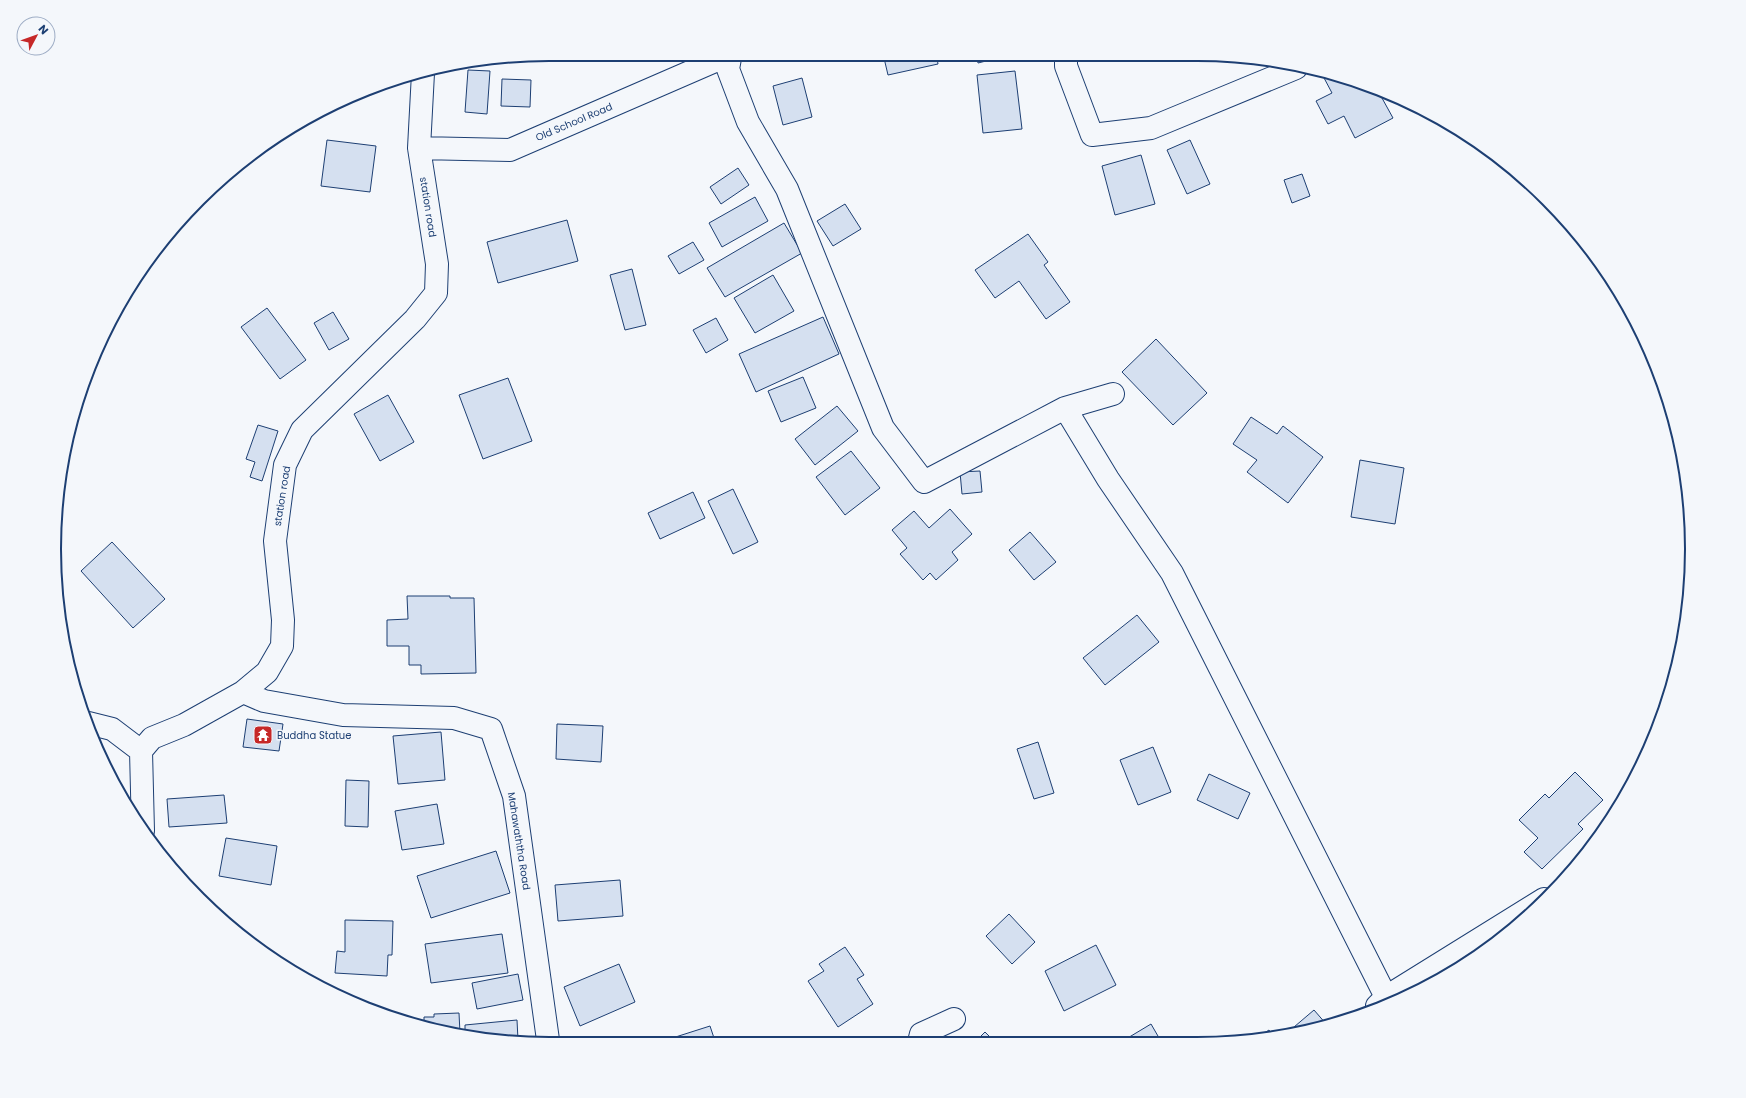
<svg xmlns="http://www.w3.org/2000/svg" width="1746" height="1098" font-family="Poppins,sans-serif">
<rect width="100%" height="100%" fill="#f4f7fb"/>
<!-- building -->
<path fill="#d5e0f0" stroke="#1d3f73" d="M884 58H937L938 64 888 75Z
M977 58H998L978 63Z
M468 70 490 71 487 114 465 112Z
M1015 71 1022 129 983 133 977 75Z
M1325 75 1377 89 1393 118 1355 138 1344 116 1328 124 1316 101 1332 93 1323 76Z
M802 78 812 117 783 125 773 86Z
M502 79 531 80 530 107 501 106Z
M327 140 376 146 370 192 321 186Z
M1190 140 1210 184 1187 194 1167 150Z
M1141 155 1155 204 1115 215 1102 166Z
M738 168 749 185 721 204 710 187Z
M1302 174 1310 196 1292 203 1284 180Z
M755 197 768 221 722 247 709 223Z
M845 204 861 229 833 246 817 221Z
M567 220 578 261 498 283 487 242Z
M784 223 802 253 725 297 707 268Z
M1028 234 1048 262 1044 265 1070 302 1046 319 1019 281 995 298 975 270Z
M693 242 704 260 679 274 668 256Z
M632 269 646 325 625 330 610 275Z
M773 275 794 311 755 333 734 298Z
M267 308 306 360 280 379 241 327Z
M333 312 349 339 329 350 314 323Z
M823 317 839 354 756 392 739 354Z
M716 318 728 340 706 353 693 330Z
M1156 339 1207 393 1173 425 1122 372Z
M803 377 816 408 781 422 768 391Z
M508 378 532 441 483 459 459 395Z
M388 395 414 442 380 461 354 414Z
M837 406 858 431 815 465 795 439Z
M1251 417 1277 434 1283 426 1323 457 1288 503 1247 472 1257 460 1233 444Z
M258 425 278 431 262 481 250 477 255 462 246 459Z
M851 451 880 488 845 515 816 477Z
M1360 460 1404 468 1395 524 1351 517Z
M980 471 982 492 962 494 960 472Z
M733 489 758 542 733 554 708 501Z
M693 492 705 518 660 539 648 513Z
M950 509 972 534 952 552 958 560 936 580 930 573 923 580 900 554 907 548 892 530 914 511 929 528Z
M1030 532 1056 562 1034 580 1009 550Z
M112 542 165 599 133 628 81 571Z
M407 596H450V598H474L476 673 421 674V665H409V646H387V620L408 619Z
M1137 615 1159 642 1105 685 1083 658Z
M247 719 283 724 279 751 243 747Z
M557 724 603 726 601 762 556 759Z
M441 732 445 780 398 784 393 736Z
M1038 742 1054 793 1034 799 1017 749Z
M1153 747 1171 792 1138 805 1120 760Z
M1575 772 1603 800 1578 824 1583 829 1542 869 1524 852 1538 838 1519 820 1545 794 1549 798Z
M1209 774 1250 793 1238 819 1197 800Z
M346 780 369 781 368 827 345 826Z
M224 795 227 823 169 827 167 799Z
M437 804 444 844 402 850 395 811Z
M226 838 277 846 271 885 219 876Z
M496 851 510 893 431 918 417 876Z
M620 880 623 916 558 921 555 885Z
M1009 914 1035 942 1012 964 986 936Z
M345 920 393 921 392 955H388L387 976 335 973 337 951 345 952Z
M502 934 508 973 431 983 425 944Z
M1096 945 1116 985 1064 1011 1045 971Z
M845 947 864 975 857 979 873 1004 838 1027 808 981 824 971 819 964Z
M619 964 635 1002 580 1026 564 987Z
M518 974 523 1000 477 1009 472 983Z
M1314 1010 1327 1025 1298 1032 1294 1027Z
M459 1013 460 1033 424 1023V1017H434V1014Z
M517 1020 518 1040H485L465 1035V1025Z
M1151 1024 1162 1043 1121 1042Z
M710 1026 715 1041H663Z
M1269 1030 1273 1036 1257 1038Z
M985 1032 995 1042H975Z"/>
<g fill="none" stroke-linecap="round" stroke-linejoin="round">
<defs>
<path id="minor" d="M730 58 728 69 748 122 787 189 883 428 924 482 1065 408 1113 394
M1066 58V66L1092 135 1151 128 1296 68
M419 148 510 150 722 58
M1065 408 1108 479 1172 573 1386 997 1377 1006
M243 692 264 701 343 715 454 718 491 729 514 796 548 1040
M88 723 112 729 141 751
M143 831 141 751 152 738 184 725 243 692 267 672 282 646 283 620 275 541 285 465 302 430 415 319 436 293 437 264 419 148 423 73
M1386 997 1544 899
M919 1042 921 1034 954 1019"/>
</defs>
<!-- minor casing -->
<use href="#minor" stroke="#1d3f73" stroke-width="24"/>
<!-- minor -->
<use href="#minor" stroke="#f4f7fb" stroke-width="22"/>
</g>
<!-- icons -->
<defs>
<symbol id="temple-square" viewBox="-11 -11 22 22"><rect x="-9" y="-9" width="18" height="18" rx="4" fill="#c62828" stroke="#f4f7fb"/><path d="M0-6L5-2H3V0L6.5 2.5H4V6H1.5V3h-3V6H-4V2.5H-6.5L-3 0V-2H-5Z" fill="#fff"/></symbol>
</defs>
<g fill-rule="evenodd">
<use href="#temple-square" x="252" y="724" width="22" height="22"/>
</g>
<g text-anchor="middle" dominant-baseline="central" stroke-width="3" stroke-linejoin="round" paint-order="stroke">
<!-- street labels -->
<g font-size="10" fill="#1d3f73" stroke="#f4f7fb">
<text transform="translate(574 122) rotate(-23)">Old School Road</text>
<text transform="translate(428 207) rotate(81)">station road</text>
<text transform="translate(282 496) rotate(-81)">station road</text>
<text transform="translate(519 841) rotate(81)">Mahawaththa Road</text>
</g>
<!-- poi labels -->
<g font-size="10" fill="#1d3f73" stroke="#f4f7fb" text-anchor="start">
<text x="277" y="735">Buddha Statue</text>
</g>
</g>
<!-- crop -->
<path d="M0 0H1746V1098H0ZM549 61H1197A488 488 0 0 1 1685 549V549A488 488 0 0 1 1197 1037H549A488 488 0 0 1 61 549V549A488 488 0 0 1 549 61Z" fill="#f4f7fb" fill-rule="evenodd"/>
<path fill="none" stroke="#1d3f73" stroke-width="2" d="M549 61H1197A488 488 0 0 1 1685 549V549A488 488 0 0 1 1197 1037H549A488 488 0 0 1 61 549V549A488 488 0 0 1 549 61Z"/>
<!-- north arrow -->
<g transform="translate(36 36) rotate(49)"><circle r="19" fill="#f4f7fb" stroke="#9eadc5"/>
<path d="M0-3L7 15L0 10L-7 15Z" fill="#c62828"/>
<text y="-6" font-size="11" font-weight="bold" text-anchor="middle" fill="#1d3f73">N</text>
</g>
</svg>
